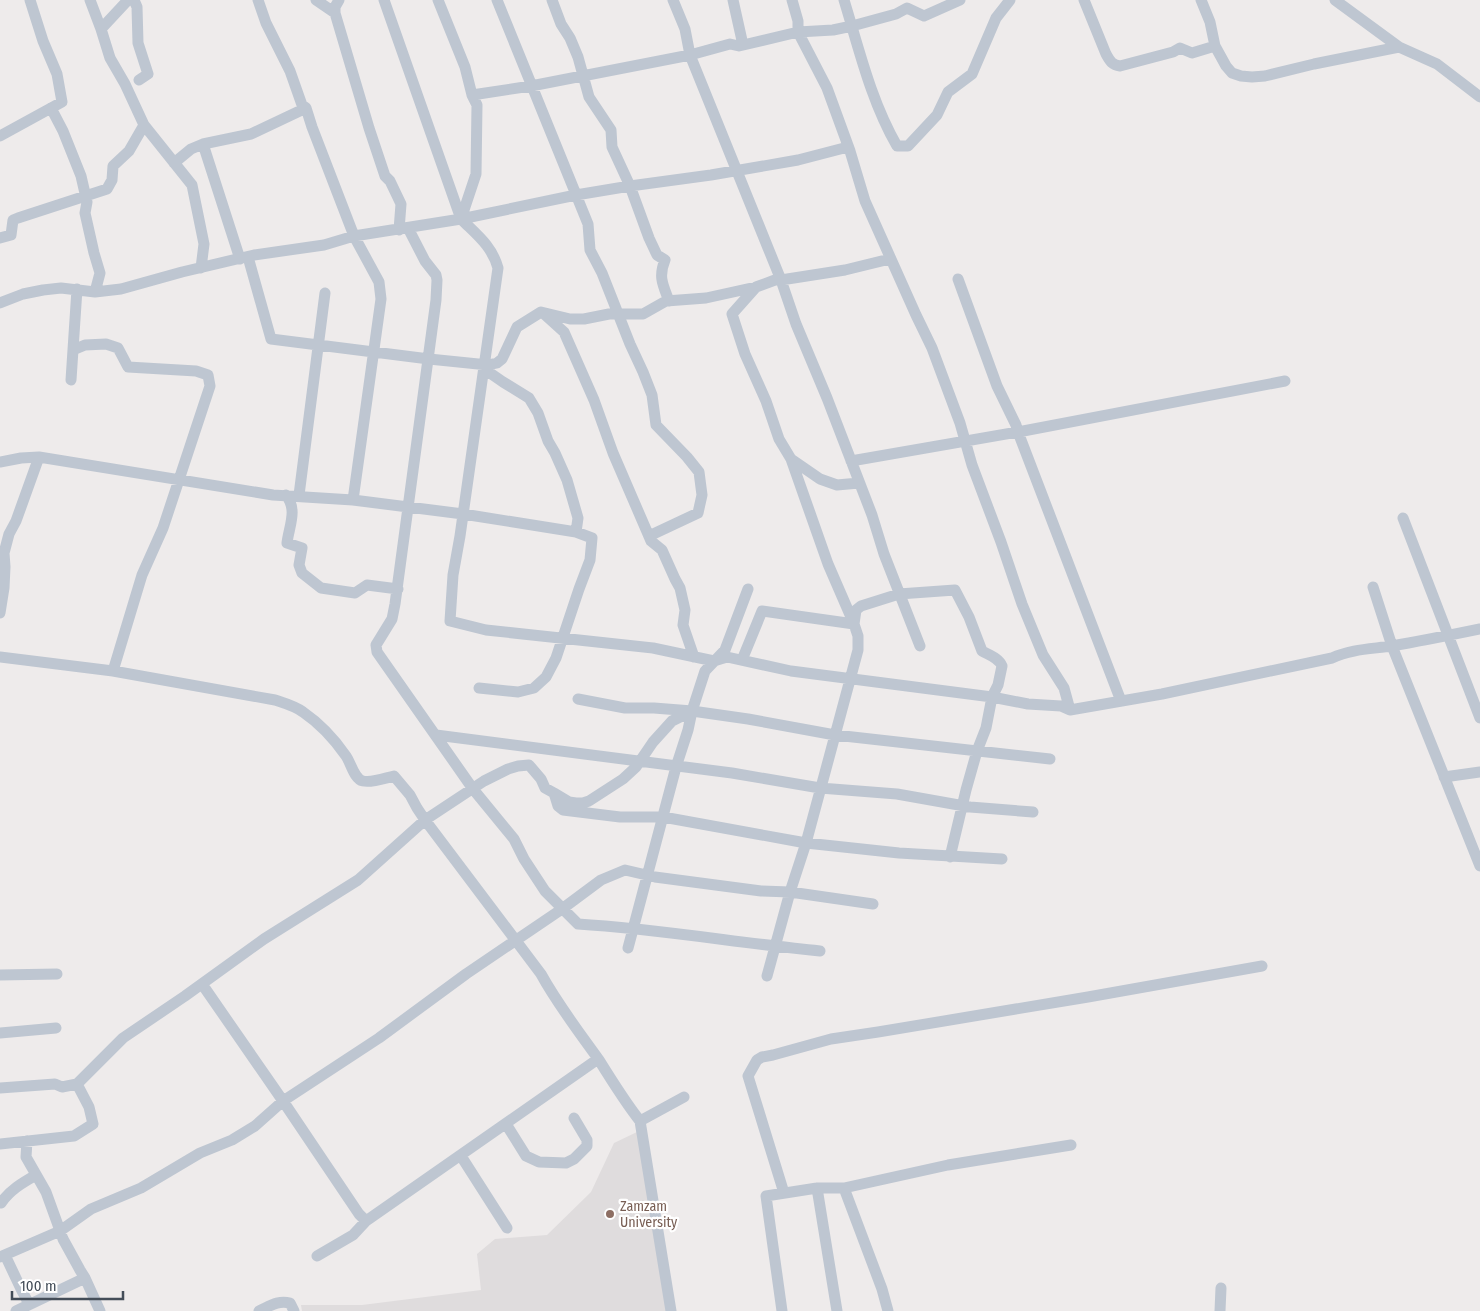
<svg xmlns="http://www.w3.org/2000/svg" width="1480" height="1311" font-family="'Fira Sans Condensed',sans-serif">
<rect width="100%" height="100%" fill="#eeebeb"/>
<!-- education -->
<path fill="#dfdcdd" d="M637 1132 668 1311H302L301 1305H362L481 1290 477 1254 495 1239 547 1235 591 1192 614 1143Z"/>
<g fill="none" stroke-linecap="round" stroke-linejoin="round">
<!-- minor -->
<path stroke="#bec6d1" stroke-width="11" d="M90 0 101 29 110 58 125 84 144 125 192 185 204 244 201 268
M134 0 137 7 138 43 148 74 139 80
M258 0 266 23 290 71 302 105 306 108 312 127 354 236 379 282 381 299 353 500
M316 0 335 13
M339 0 335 7V13L369 128 385 176 390 181 401 204 399 230
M384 0 461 219C477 235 492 246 498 268L460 536 453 575 450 621 486 630 653 648 714 661 727 657 791 671 992 697 1028 704 1061 706 1070 710 1162 694 1332 658C1351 649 1372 649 1392 646 1422 641 1451 635 1480 629
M438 0 465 67 472 95
M497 0 588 224 590 250 602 273 630 344 643 372 652 395 656 425 687 457 699 472 702 495 698 513 649 536
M552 0 561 24 570 38 578 57 589 97 611 130 612 147 630 186 649 238 657 255 665 260C658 277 663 285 669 301
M673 0 685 29 690 55 781 280 796 324 827 398 872 515 884 554 920 646
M733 0 743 45
M792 0 798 21V32L827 88 850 151 865 201 916 315 932 348 960 423 972 465 1001 542 1022 604 1043 655 1064 688 1070 710
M844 0C859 49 871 101 897 146H908L937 115 948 92 972 74 996 18 1010 0
M1084 0 1106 54C1110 61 1112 65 1120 66L1173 52 1180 48 1192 53 1215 46
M1201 0 1210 22 1215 46 1226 66 1232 73 1241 76 1252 77 1265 76 1314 64 1399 47
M1335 0 1399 47 1437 64 1480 97
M101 29 128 0
M51 108 63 131 81 176 87 202 85 213 94 253 100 273 95 292
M0 136 62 102 57 74 43 41 30 0
M203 144 240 259
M174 163 191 149 203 144 251 134 306 108
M461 219 476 174 477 105 472 95 531 86 690 55 730 44 739 46 798 32 833 30 852 26 896 14 907 8 924 16 960 0
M408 228 425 261 436 275 437 280 436 300 395 604 392 619 376 645 377 652 473 789 514 839 524 859 545 891 578 924C659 929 739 943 820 951
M0 238 11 235 13 220 18 218 107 189 112 180 113 166 129 151 144 125
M248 257 271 339 429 359 488 365 497 363 502 359 517 327 541 312 570 319H584L609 314H643L666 301 706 298 756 287 775 280H781L845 270 890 259
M756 287 732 314 745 354 766 401 779 439 791 459 820 479 837 485 859 483
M0 303 23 294 43 290 61 288 95 292 121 289 182 272 254 255 324 245 354 236 461 219 576 195 630 186 711 175 798 160 848 147
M543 313 564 332 594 400 613 453 651 541 662 550 675 579 680 588 685 610 683 625 694 657
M73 350 85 345 106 344 118 348 128 367 196 371 208 375 210 386 163 528 142 575 113 671
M483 364 490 373 503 382 529 398 538 413 548 441 555 453 567 480 578 518 576 532
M71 380 77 289
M791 459 828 564 854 624 856 610 861 606 899 594 955 590 969 617 982 651C989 655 999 658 1002 666L998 685 992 697 986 728 977 751 966 790 950 857
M851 461 1018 432 1016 425 997 386 958 279
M0 462 21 458 39 457 273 495 353 500 463 514 576 532 592 538 590 560 579 589 556 658 546 677 534 688 518 692 479 688
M286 495C298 510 289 526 287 543L302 548 299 565 302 573 321 588 355 593 367 585 398 589
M299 495 325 293
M1403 518 1480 718
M1373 587 1392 646 1480 866
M0 613 4 588 5 567 4 553 9 534 16 521 39 457
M0 657 113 671 275 700C284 703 295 706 303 712 319 723 335 740 346 756 351 763 354 779 363 781 372 783 385 778 394 776L410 795 417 808 425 820 541 974C558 1005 579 1032 599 1060 612 1081 625 1102 640 1121L684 1097
M742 660 762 611 854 624 858 636V650L806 843 790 892 767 976
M578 699 625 708H654L692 711 748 719 835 735 1050 759
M1121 701 1018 432 1285 381
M436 735 732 773 820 788 897 794 970 807 1033 812
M1444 777 1480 772
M554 793 558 806 563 810 620 817H663L806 843 899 853 1002 859
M628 948 676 767 688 730 692 711
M0 975 57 974
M202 984 283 1101 359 1214 366 1221 353 1235 317 1256
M0 1033 56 1028
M0 1088 55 1084 62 1087 77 1084 123 1038 185 996 264 939 358 880 425 820 484 781 508 769 518 766 529 765 541 779 545 788 554 793 569 802 576 803H583L589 801 623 779 636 767 653 742 672 721 692 711 705 671 725 650 748 589
M640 1121 671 1311
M506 1124 526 1156 539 1162 566 1163 574 1159 587 1146V1140L574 1118
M27 1141 26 1157 46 1192 63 1239 80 1270 85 1278 100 1311
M0 1144 74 1136 93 1124 89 1107 77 1084
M461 1156 507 1228
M817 1188 837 1311
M844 1188 882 1289 888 1311
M784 1193 748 1076 757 1060 762 1057 773 1055 831 1039 878 1032 1088 997 1262 966
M1 1203C10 1190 22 1183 36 1175
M366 1221 598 1059
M5 1255 22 1291 29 1304
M0 1257 60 1231 91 1209 141 1188 200 1153 232 1140 255 1126 283 1101 379 1038 466 974 562 909 601 880 625 870 655 877 761 891 790 892 873 904
M16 1311 85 1278
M259 1311C270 1306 278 1300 290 1303L294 1311
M782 1311 766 1196 817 1188H844L948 1165 1071 1145
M1220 1311 1221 1288"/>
</g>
<!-- markers -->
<circle fill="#8d6e63" stroke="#fff" stroke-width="2" cx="610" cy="1214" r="5"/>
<g text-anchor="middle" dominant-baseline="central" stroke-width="4.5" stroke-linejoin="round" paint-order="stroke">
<!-- education labels -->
<g font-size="14" fill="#785e54" stroke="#fff" text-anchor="start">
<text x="620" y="1206">Zamzam<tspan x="620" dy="16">University</tspan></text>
</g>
</g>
<!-- scale -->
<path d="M12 1291v8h111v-8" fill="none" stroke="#444d58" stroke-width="2.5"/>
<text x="20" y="1291" font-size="15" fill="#444d58" stroke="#ffffff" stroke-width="4" paint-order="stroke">100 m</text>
</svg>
